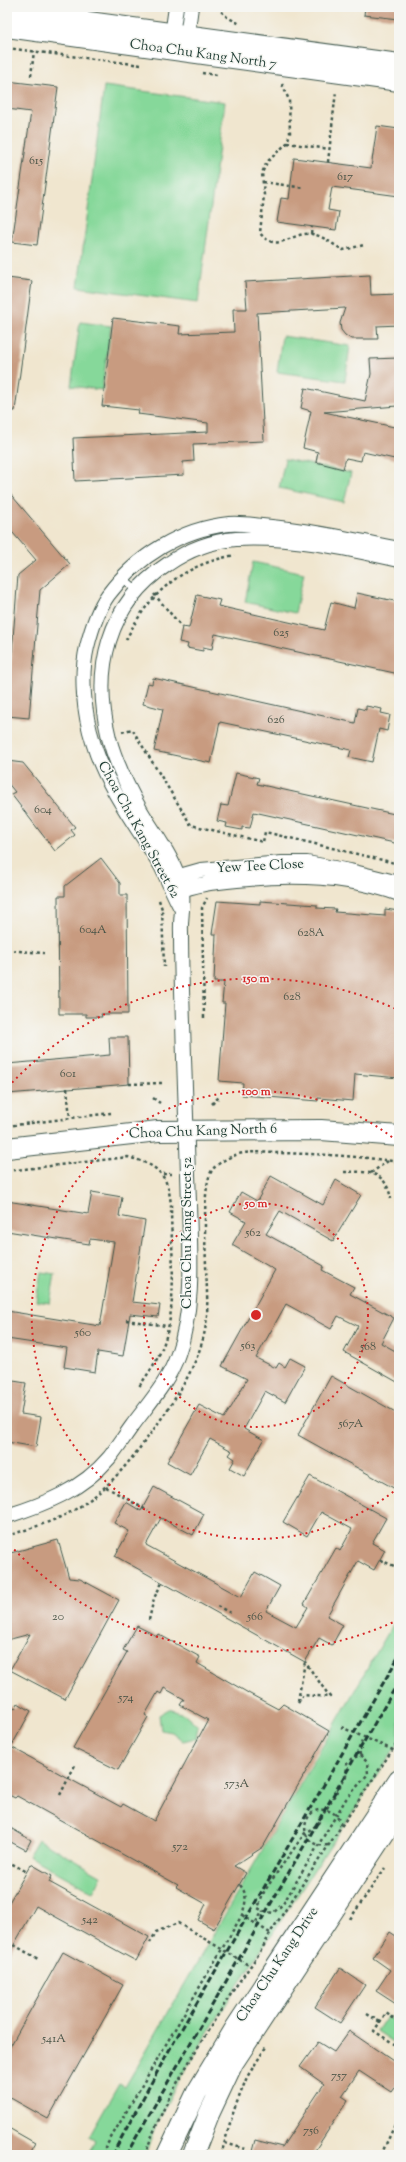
<svg xmlns="http://www.w3.org/2000/svg" width="406" height="2162" font-family="'Sorts Mill Goudy',serif">
<rect width="100%" height="100%" fill="#f6f6f2"/>
<filter id="ink" filterUnits="userSpaceOnUse"><feTurbulence type="fractalNoise" baseFrequency=".025" numOctaves="2"/><feDisplacementMap in="SourceGraphic" scale="8" xChannelSelector="R" yChannelSelector="G"/><feConvolveMatrix kernelMatrix="1 2 1 2 8 2 1 2 1" color-interpolation-filters="sRGB"/></filter>
<filter id="wash" filterUnits="userSpaceOnUse"><feTurbulence type="fractalNoise" baseFrequency=".012" numOctaves="4" result="noise"/><feDisplacementMap in="SourceGraphic" scale="16" xChannelSelector="R" yChannelSelector="G"/><feGaussianBlur stdDeviation="0.9" result="paint"/><feColorMatrix in="noise" values="0 0 0 0 0 0 0 0 0 0 0 0 0 0 0 0 0 1.4 0 .05"/><feComposite in="paint" operator="in"/></filter>
<g filter="url(#wash)">
<rect width="100%" height="100%" fill="#f0e6cf"/>
<!-- green -->
<path fill="#86d89a" stroke="#528a67" d="M104 86 225 102 198 303 78 287Z
M80 322 111 326 102 390 71 386Z
M282 336 350 346 345 381 277 372Z
M285 459 351 473 344 502 279 488Z
M253 562 304 573 295 613 245 602Z
M41 1272 55 1274 50 1303 36 1301Z
M399 1614V1743L236 1988 178 2082 155 2128 145 2155H88L95 2141 89 2137 119 2084 125 2087Z
M169 1709 186 1715 198 1726 196 1738 183 1741 172 1732 161 1730 159 1715Z
M38 1839 102 1876 93 1892 28 1856Z
M387 2016 399 2024V2046L377 2031Z"/>
<g id="blocks">
<!-- building -->
<path fill="#c89b80" d="M365 7H399V19L364 15Z
M7 81 58 87 37 245 12 242 31 112 7 109Z
M377 126 399 129V196L332 187 328 210 339 212 336 230 277 222 281 198 289 199 294 158 371 168Z
M370 275 371 295 399 294V325L377 326 378 339H351L345 335 341 330 340 323 345 308 257 313 264 441 193 444 194 461 183 462 184 475 75 481 73 438 208 432V423L138 414 139 410 102 406 113 318 180 326 179 334 234 332 233 309H247L245 282Z
M7 278 32 281 15 411H7Z
M399 358V389H396L397 406 324 412 399 428V460L363 452 361 461 346 458 343 469 316 462 318 452 303 448 311 411 301 408 305 388 365 401 371 374 370 359Z
M7 490 70 564 40 590 29 718 7 716V689H9L18 575 36 560 7 526Z
M357 593 399 602V674L215 634 212 649 203 647V651L187 648 188 644 179 642 182 627 189 628 197 595 220 600 218 606 324 630 331 602 354 608Z
M153 678 355 723 358 708 366 710V706L382 709 381 713 390 715 387 731 379 729 372 762 349 757 351 750 220 722 211 763 154 751 163 709 143 704 148 683 152 684Z
M7 761 23 763 75 827 71 830 75 835 55 851 11 794 15 792 7 782Z
M236 773 259 778 257 784 399 815V844L254 812 250 828 242 827V830L226 827 227 823 217 821 221 805 228 806Z
M101 858 120 883V895H127L128 1014H101L102 1017H86V1014H59L58 896H65V886Z
M217 901 260 904V901L317 905V908L336 909 335 912 385 916V909L399 911V1078L355 1074 353 1101 318 1098V1101L242 1095 243 1083 219 1081 225 1003H222L224 982H214L216 934H212Z
M109 1037H128L129 1084 7 1094V1064L110 1055Z
M271 1176 323 1205 336 1180 361 1195 333 1241 280 1211 266 1234 324 1266 322 1270 354 1287 350 1294 394 1318 381 1343 399 1353V1383L344 1352 358 1326 338 1316 331 1329 286 1304 256 1358 276 1368 279 1363 285 1367 290 1358 305 1366 285 1402 265 1391 244 1429 264 1440 244 1476 230 1468 235 1459 229 1455 232 1451 210 1439 190 1475 167 1462 199 1405 224 1418 232 1406 247 1379 222 1366 275 1270 232 1245 246 1221 230 1212 241 1192 257 1201Z
M92 1192 122 1197 119 1216 145 1221 132 1302 160 1305 158 1317 130 1314 123 1356 98 1352 95 1372 64 1367 67 1348 7 1339 9 1329H7V1311L100 1326 114 1242 90 1239 89 1244 7 1231V1201L88 1214Z
M331 1376 399 1414V1491L298 1435Z
M7 1380 26 1383 21 1414 41 1417 36 1447 7 1442Z
M310 1476 386 1518 372 1543 385 1550 374 1570 358 1561 327 1616 343 1625 332 1645 319 1638 305 1662 115 1556 129 1531 114 1523 126 1502 141 1511 154 1487 204 1514 193 1535 161 1518 146 1545 241 1597 255 1572 280 1586 266 1611 296 1627 308 1607 304 1604 336 1548 340 1551 352 1529 321 1512 307 1536 283 1522Z
M58 1540 69 1578 80 1579 119 1600 65 1699 10 1670 30 1634 7 1640V1554Z
M137 1626 157 1636 158 1634 200 1657 197 1663 250 1694 278 1709 283 1704 329 1731 263 1847 234 1866 246 1873 214 1929 198 1920 206 1904 176 1887 178 1885 17 1796 15 1798 7 1794V1704L15 1709 18 1703 31 1711 11 1747 121 1807 123 1804 154 1821 208 1720 180 1705 184 1699 164 1688 161 1694 158 1692 145 1715 148 1717 118 1770 73 1748 127 1652 123 1650Z
M7 1826 31 1840 26 1850 7 1840Z
M31 1864 52 1876 49 1882 149 1937 136 1961 36 1906 7 1957V1906Z
M390 1932 399 1938V2006L376 1991 390 1970 373 1958Z
M63 1952 123 1985 48 2119 7 2096V2052Z
M340 1968 365 1985 340 2023 315 2007Z
M349 2031 399 2065V2081L391 2092 359 2071 342 2096 348 2100 312 2155H251L255 2140 282 2147 324 2084 300 2067 318 2042 334 2052Z
M7 2127 35 2143 28 2155H7Z"/>
</g>
</g>
<g filter="url(#ink)">
<use href="#blocks" fill-opacity="0" stroke="#3e564b" stroke-width="1"/>
<g fill="none" stroke-linecap="round" stroke-linejoin="round">
<defs>
<path id="lane" d="M124 579 137 590"/>
<path id="street" d="M171 42 176 7
M186 44 191 7
M169 879 201 870 282 863H307L350 871 399 883
M175 893C195 884 215 882 237 880 291 874 347 875 399 894
M181 908C173 894 168 880 161 866 137 826 106 787 93 742 84 714 80 676 87 647 91 631 98 609 108 595 137 556 181 529 229 524 240 523 252 525 262 526 308 530 354 540 399 549
M7 1516C45 1504 82 1490 109 1458 117 1448 124 1437 132 1426 149 1403 169 1381 178 1354 195 1306 190 1253 189 1203 187 1155 186 1106 184 1058 183 1016 181 974 181 932 180 918 185 900 181 886 174 858 155 835 141 811 128 788 116 764 109 738 92 670 107 604 168 564 188 550 211 541 236 539 290 536 346 548 399 560"/>
<path id="secondary" d="M7 11 399 64
M7 27 399 81
M7 1148 158 1131 321 1130 399 1136
M167 2155 197 2092 236 2027 399 1780
M193 2155 209 2114 233 2063 399 1811"/>
</defs>
<!-- lane casing -->
<use href="#lane" stroke="#3e564b" stroke-width="9"/>
<!-- street casing -->
<use href="#street" stroke="#3e564b" stroke-width="16"/>
<!-- secondary casing -->
<use href="#secondary" stroke="#3e564b" stroke-width="22"/>
<!-- path -->
<path stroke="#3e564b" stroke-width="2.5" stroke-dasharray="3 3" stroke-linecap="butt" d="M217 7 227 17 240 24
M132 10 142 7
M7 48 141 65
M202 73 217 75
M31 76 34 51
M282 84 289 100 290 133 287 143 267 162 262 173 264 195 260 233C277 255 292 231 312 234 324 236 333 245 343 250L364 245
M287 143 329 149
M328 162 336 91
M263 182 304 188
M311 234 312 227
M154 594 182 627
M7 637 13 638
M126 640C149 592 183 565 235 555
M122 732 132 729 191 825 263 842 265 832 399 864
M159 900 162 909 164 967
M7 950 44 953
M204 1018 202 908 207 898
M129 1084 163 1083
M67 1088 70 1118
M153 1098 160 1103
M212 1104 219 1097
M7 1126 111 1113
M7 1171 128 1157C158 1165 168 1174 171 1205 171 1248 178 1302 164 1343 158 1360 148 1374 138 1388
M344 1172C369 1171 386 1171 391 1199
M371 1173 388 1161
M163 1174H174
M126 1320 167 1326
M106 1487 148 1511
M398 1508 399 1509
M7 1536C34 1527 61 1520 85 1503 114 1483 133 1457 154 1429 178 1395 204 1358 207 1315 209 1286 198 1186 213 1169 217 1164 227 1158 233 1156 246 1150 264 1153 278 1153 319 1154 359 1156 399 1162
M380 1560 399 1568
M217 1606 233 1614
M149 1620 154 1598 162 1583
M298 1701 305 1662
M298 1703 303 1695 330 1697 305 1662
M341 1727 393 1750
M360 1755 367 1762 368 1774 346 1799 283 1904 273 1913 263 1911 258 1908 264 1892 276 1874 305 1833 317 1825 346 1776 347 1764 351 1759Z
M360 1755 359 1748 364 1737
M60 1795 75 1765
M328 1845C294 1850 301 1801 329 1811 336 1813 340 1820 341 1827
M7 1861 27 1872
M242 1915 270 1933
M350 1919 385 1868
M256 1922 263 1911
M150 1943 156 1932 178 1923 250 1966
M14 1945 38 1959
M367 2014 380 2022
M399 2022 386 2013 374 2031 399 2047
M225 2143 248 2150
M106 2155 105 2148 242 1915C246 1902 248 1895 240 1885
M145 2155C165 2095 201 2043 234 1989 247 1970 261 1954 270 1933L399 1740
M221 2155 234 2110 247 2077 266 2047
M381 2155 399 2116"/>
<!-- lane -->
<use href="#lane" stroke="#fff" stroke-width="7"/>
<!-- street -->
<use href="#street" stroke="#fff" stroke-width="14"/>
<!-- secondary -->
<use href="#secondary" stroke="#fff" stroke-width="20"/>
<!-- rail -->
<path stroke="#1f3d34" stroke-width="3" stroke-dasharray="6 3" stroke-linecap="butt" d="M112 2155 167 2054 399 1656
M126 2155 399 1681"/>
</g>
</g>
<!-- distance rings -->
<g fill="none" stroke="#d62828" stroke-width="2" stroke-dasharray="2 4">
<circle cx="256" cy="1315" r="112"/>
<path d="M398 1488A224 224 0 1 1 398 1142"/>
<path d="M398 1620A337 337 0 0 1 8 1543M8 1087A337 337 0 0 1 398 1010"/>
</g>
<g text-anchor="middle" dominant-baseline="central" stroke-width="3" stroke-linejoin="round" paint-order="stroke">
<!-- number labels -->
<g font-size="12" fill="#495447">
<text x="36" y="161">615</text>
<text x="345" y="177">617</text>
<text x="281" y="633">625</text>
<text x="276" y="720">626</text>
<text x="43" y="810">604</text>
<text x="93" y="930">604A</text>
<text x="311" y="933">628A</text>
<text x="292" y="997">628</text>
<text x="68" y="1074">601</text>
<text x="253" y="1233">562</text>
<text x="83" y="1333">560</text>
<text x="248" y="1346">563</text>
<text x="368" y="1347">568</text>
<text x="351" y="1424">567A</text>
<text x="58" y="1617">20</text>
<text x="255" y="1617">566</text>
<text x="126" y="1698">574</text>
<text x="237" y="1784">573A</text>
<text x="180" y="1847">572</text>
<text x="90" y="1920">542</text>
<text x="54" y="2039">541A</text>
<text x="339" y="2076">757</text>
<text x="311" y="2131">756</text>
</g>
<!-- street labels -->
<g font-size="14" fill="#1f3d34" stroke="#f6f6f2">
<text transform="translate(203 55) rotate(8)">Choa Chu Kang North 7</text>
<text transform="translate(138 830) rotate(61)">Choa Chu Kang Street 62</text>
<text transform="translate(260 867) rotate(-3)">Yew Tee Close</text>
<text transform="translate(203 1132) rotate(-2)">Choa Chu Kang North 6</text>
<text transform="translate(188 1233) rotate(-90)">Choa Chu Kang Street 52</text>
<text transform="translate(278 1965) rotate(-56)">Choa Chu Kang Drive</text>
</g>
</g>
<circle cx="256" cy="1315" r="6" fill="#d62828" stroke="#f6f6f2" stroke-width="2"/>
<g font-size="12" text-anchor="middle" font-weight="bold" fill="#d62828" stroke="#f6f6f2" stroke-width="3" stroke-linejoin="round" paint-order="stroke">
<text x="256" y="982">150 m</text>
<text x="256" y="1095">100 m</text>
<text x="256" y="1207">50 m</text>
</g>
<!-- margin -->
<rect width="406" height="2162" fill="none" stroke="#f6f6f2" stroke-width="24"/>
</svg>
